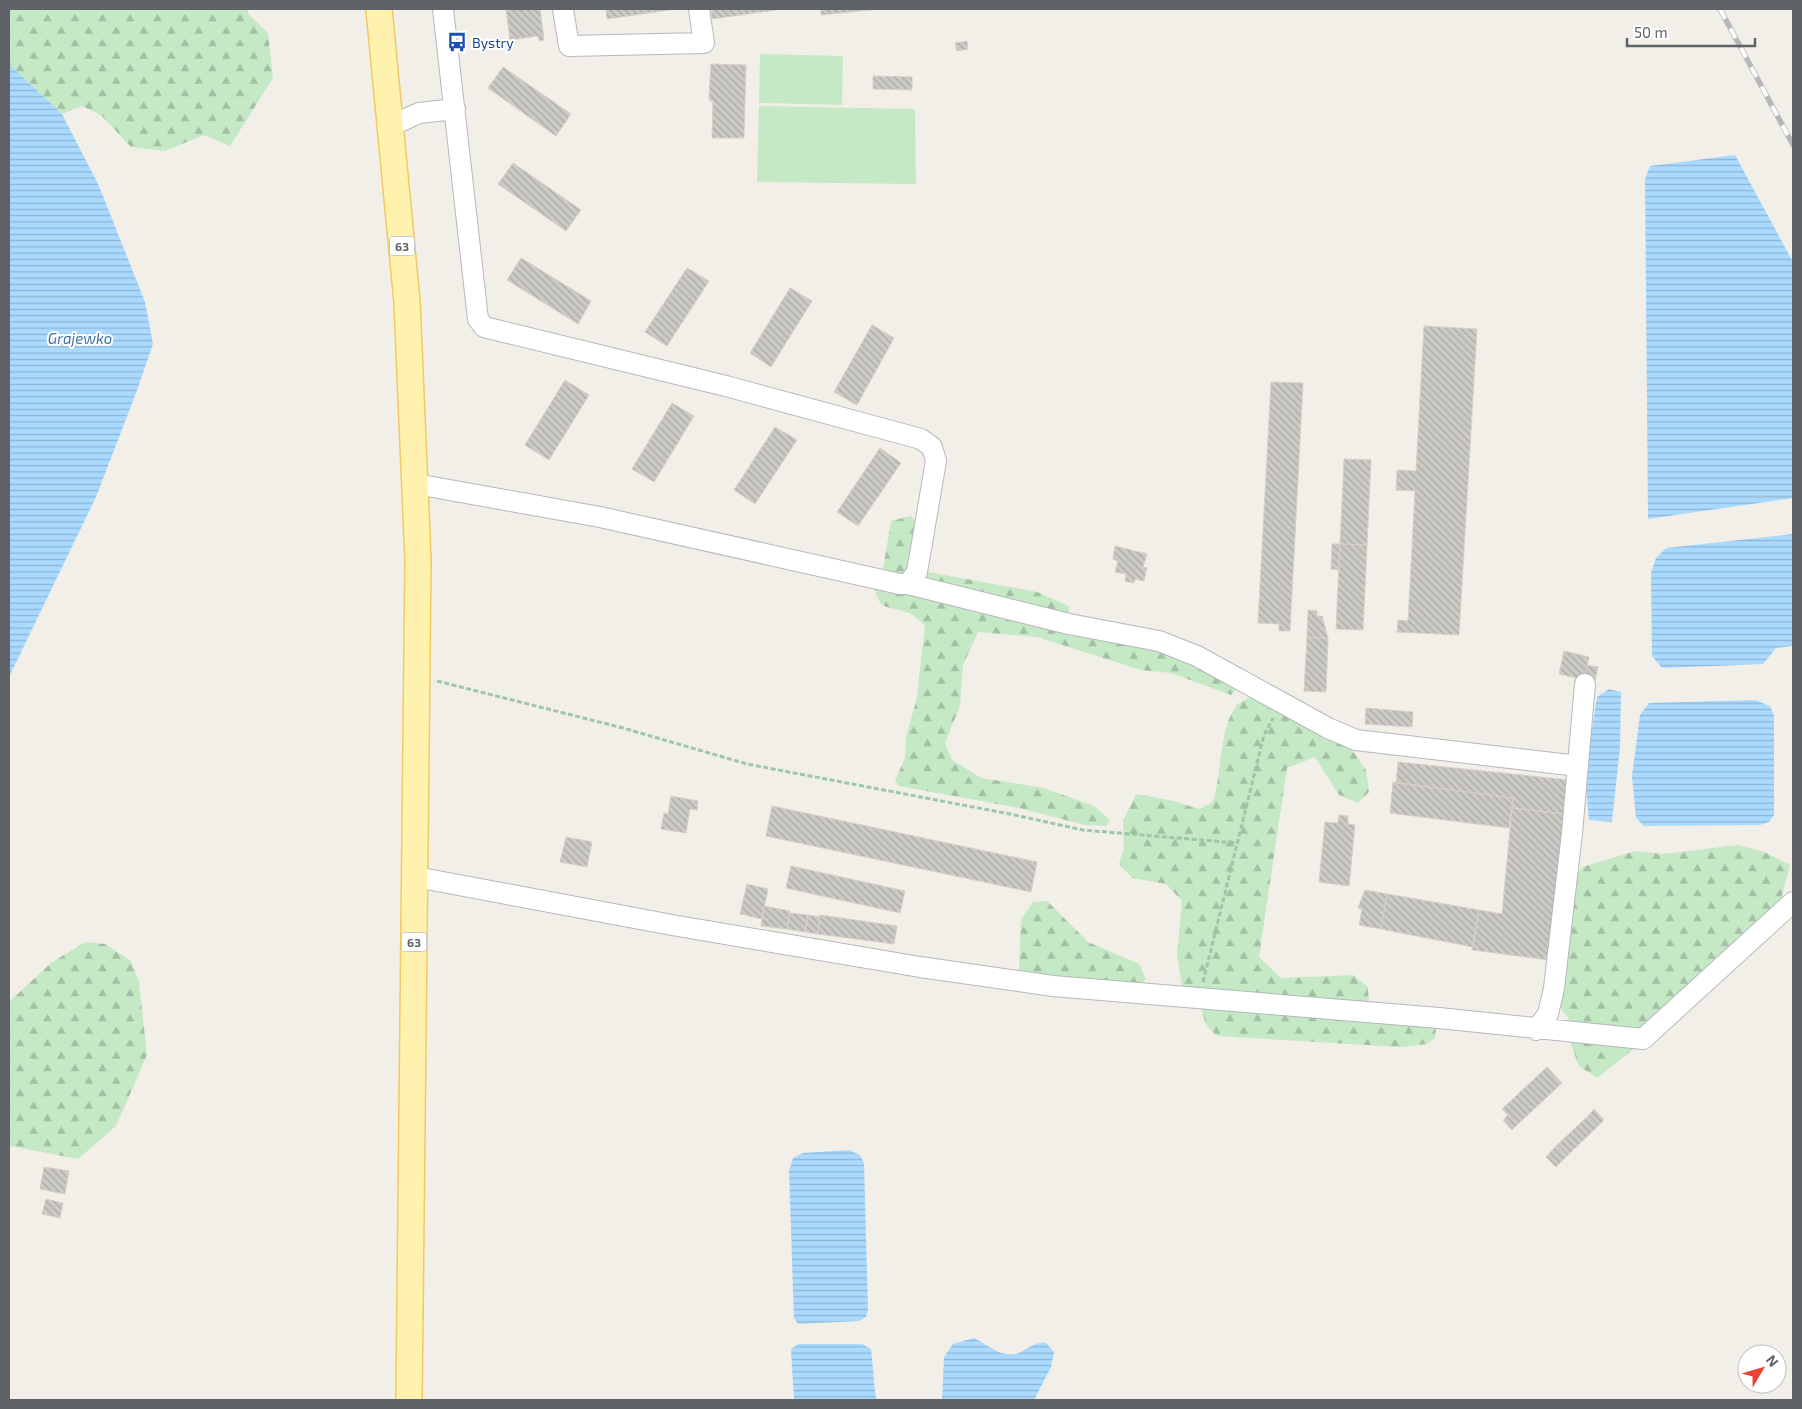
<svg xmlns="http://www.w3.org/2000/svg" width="1802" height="1409" font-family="'Exo 2',sans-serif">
<defs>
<pattern id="forest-firs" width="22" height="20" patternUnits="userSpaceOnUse" patternTransform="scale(1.25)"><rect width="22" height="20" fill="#c5e8c5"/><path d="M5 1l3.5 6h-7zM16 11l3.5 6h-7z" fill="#a3c0a4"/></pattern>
<pattern id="water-rules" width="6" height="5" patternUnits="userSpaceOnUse" patternTransform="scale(1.25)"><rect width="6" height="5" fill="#aadaff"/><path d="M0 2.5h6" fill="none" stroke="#8eb4d2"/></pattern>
<pattern id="building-back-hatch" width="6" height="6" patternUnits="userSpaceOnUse" patternTransform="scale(1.25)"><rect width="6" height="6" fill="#cccac5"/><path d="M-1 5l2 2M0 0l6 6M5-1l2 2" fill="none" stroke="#a9a8a4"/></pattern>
</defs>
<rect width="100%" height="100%" fill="#f1efe8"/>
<!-- forest -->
<path fill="url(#forest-firs)" d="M9 9H248V14L268 33 273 78 230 146 204 135 165 151 131 147 102 116 82 106 62 114 9 64Z
M911 516 921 527 914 556 928 572 1037 592 1069 606 1067 629 1148 647 1191 662 1239 686 1231 695 1171 673 1141 670 1037 637 978 632 963 665 960 706 945 743 952 760 981 778 1044 788 1094 806 1110 820 1106 826 1085 825 1019 808 899 786 895 781 905 758 906 738 917 697 925 625C920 621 915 616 909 613 885 604 880 613 873 583L883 569 891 521Z
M1254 695 1350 747 1366 770 1369 792 1358 803 1339 795 1315 757 1287 768 1259 957 1281 978 1353 975 1368 987 1370 1022 1422 1023 1436 1029 1435 1038 1426 1044 1401 1047 1218 1036C1201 1025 1201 1009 1202 991L1190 990 1182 986 1177 956 1182 901 1166 884 1132 878 1119 864 1124 848 1123 821 1136 794 1174 801 1199 809 1213 802C1222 774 1219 727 1237 705 1241 701 1249 698 1254 695Z
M1738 845 1764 852 1790 865 1779 907 1636 1047 1597 1078 1579 1066 1571 1045 1569 1019 1559 1006 1573 881 1582 867 1635 851 1663 854Z
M1047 901 1088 942 1139 964 1146 979 1137 988 1019 972 1021 919 1033 902Z
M85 942 105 944 131 961 139 982 147 1055 116 1126 78 1159 10 1146 9 1002 51 963Z"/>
<!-- pitch -->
<path fill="#c5e8c5" d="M760 54 843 56 842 105 759 103Z
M759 106 915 109 916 184 757 182Z"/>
<!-- water -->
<path fill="url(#water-rules)" d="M9 64 62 114 99 186 145 302 153 344 136 393 96 497 9 677Z
M1735 155 1793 262V498L1648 519 1645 179 1650 166Z
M1793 534V646L1776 648 1763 664 1662 668 1652 656 1651 573 1656 558 1666 548Z
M1609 689 1621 692 1620 747 1612 822 1589 820 1585 776 1597 697Z
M1755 700 1770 706 1774 716V815L1769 822 1760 825 1644 826 1636 818 1632 776 1640 715 1649 703Z
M849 1150 860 1155 864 1163 868 1309 866 1317 859 1321 798 1324 794 1318 789 1171 793 1158 803 1153Z
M974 1338C986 1344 1001 1357 1015 1354 1025 1352 1029 1344 1045 1342L1054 1352 1051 1367 1034 1400H942L944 1357 953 1344Z
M798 1344H862L871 1349 876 1400H794L791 1349Z"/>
<!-- building -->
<path fill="url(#building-back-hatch)" stroke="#d6d1c6" d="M506 9H540L544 40 539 41 538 36 510 40Z
M606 9H676L607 19Z
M711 9H783L712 19Z
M821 9H880L821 15Z
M967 41 968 49 957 51 955 43Z
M711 64 746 65 744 138H712L713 101H710L709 97Z
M503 67 571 114 556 136 488 88Z
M873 76 912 77V90L873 89Z
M513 163 581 210 566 231 498 184Z
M521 258 591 301 578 324 507 280Z
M687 268 709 281 667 346 645 332Z
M790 288 812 301 771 367 750 353Z
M872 325 894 338 857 405 834 392Z
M1424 326 1477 329 1459 635 1397 632 1398 620 1408 621 1415 491 1396 490 1397 470 1416 471Z
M565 380 589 395 549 460 525 445Z
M1271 382 1303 383 1290 631H1279V624L1258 623Z
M672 403 694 416 654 482 632 469Z
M775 427 797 440 755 504 734 490Z
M880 448 901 463 858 526 837 512Z
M1344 459 1371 460 1367 545 1340 544Z
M1332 544H1340L1339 570 1331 569Z
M1340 544 1367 545 1363 630 1336 629Z
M1115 546 1147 554 1143 567 1147 568 1144 581 1135 579 1134 583 1125 581 1126 574 1115 572 1118 561 1113 559Z
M1308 610 1317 611V616H1322L1328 638 1307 637Z
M1307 637 1328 638 1326 692 1304 691Z
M1564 651 1589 657 1584 680 1559 674Z
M1587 665 1598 667 1595 681 1584 680Z
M1366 708 1413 712 1412 727 1365 724Z
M1398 762 1569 780 1565 814 1512 808 1513 798 1396 783Z
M1393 782 1513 798 1509 828 1390 813Z
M671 796 698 801 697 810 690 809 686 833 661 829 664 813 668 814Z
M772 806 1037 862 1031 892 766 836Z
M1512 808 1565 814 1549 960 1472 950 1479 910 1502 914Z
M1339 815 1348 816V824L1355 825 1349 886 1319 882 1325 822 1338 823Z
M566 837 592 842 587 867 560 862Z
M791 866 905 891 900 913 786 888Z
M747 884 768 889 762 919 740 914Z
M1365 890 1387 894 1381 929 1359 925 1362 909 1358 908Z
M1387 894 1479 910 1473 947 1381 929Z
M764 906 790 911 787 929 761 926Z
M789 913 808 915 805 932 787 929Z
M808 915 820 917 818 934 805 932Z
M820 915 897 926 894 944 818 934Z
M1547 1067 1562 1083 1517 1125 1502 1109Z
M1594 1109 1604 1120 1598 1126 1588 1116Z
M1508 1115 1517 1125 1512 1130 1503 1120Z
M1588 1116 1598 1126 1567 1156 1557 1145Z
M1557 1145 1567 1156 1556 1167 1546 1157Z
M44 1167 69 1171 65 1194 40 1189Z
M46 1199 63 1203 60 1218 42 1214Z"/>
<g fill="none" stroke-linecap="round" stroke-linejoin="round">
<defs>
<path id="minor" d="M563 9 569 46 704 43 699 9
M391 126 419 113 455 109
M416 484 600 517 900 584H908L917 572 936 461 932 447 921 439 726 386 484 327 478 319 443 9
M908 584 1069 624 1159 641 1197 656 1328 728 1356 740 1578 766
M416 877 672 925 920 967 1053 986 1439 1018 1643 1039 1793 902
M1536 1030 1548 1014 1554 988 1572 833 1585 684"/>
<path id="major" d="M379 9 407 302 418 560 409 1400"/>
</defs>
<!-- minor casing -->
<use href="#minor" stroke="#b5b8bc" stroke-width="22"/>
<!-- major casing -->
<use href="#major" stroke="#f2c960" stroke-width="28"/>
<!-- path -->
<path stroke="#9cc7a9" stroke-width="3" stroke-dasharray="5 2.5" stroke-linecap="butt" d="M437 681 623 728 747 764 1010 814 1083 830 1237 843
M1203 982 1264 735 1273 718"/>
<!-- minor -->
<use href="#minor" stroke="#fff" stroke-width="20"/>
<!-- major -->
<use href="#major" stroke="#fff2af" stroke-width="25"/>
<defs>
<path id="rail" d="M1720 9 1793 145"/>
</defs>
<!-- rail casing -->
<use href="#rail" stroke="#b6b7b8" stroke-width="5.5"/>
<!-- rail -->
<use href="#rail" stroke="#fff" stroke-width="4" stroke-dasharray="11" stroke-linecap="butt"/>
</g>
<!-- icons -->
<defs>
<symbol id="bus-bare" viewBox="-9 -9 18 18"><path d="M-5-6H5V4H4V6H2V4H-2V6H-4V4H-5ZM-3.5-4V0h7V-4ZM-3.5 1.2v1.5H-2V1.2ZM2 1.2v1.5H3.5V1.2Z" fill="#1a4fb4" stroke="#fff" stroke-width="2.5" paint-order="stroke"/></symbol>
</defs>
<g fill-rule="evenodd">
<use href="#bus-bare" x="443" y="28" width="28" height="28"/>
</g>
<g text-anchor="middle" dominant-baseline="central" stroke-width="4" stroke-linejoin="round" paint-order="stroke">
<!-- shield labels -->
<g fill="#fff" stroke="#8f9295" stroke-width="1">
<rect x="389.5" y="236.5" width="25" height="19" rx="4"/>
<rect x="401.5" y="932.5" width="25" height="19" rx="4"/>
</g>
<g font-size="12" font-weight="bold" fill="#5f6368">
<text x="402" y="246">63</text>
<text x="414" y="942">63</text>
</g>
<!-- transit labels -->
<g font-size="14" fill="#164399" stroke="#fff" text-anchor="start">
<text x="472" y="42">Bystry</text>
</g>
<!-- water labels -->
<g font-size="15" font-style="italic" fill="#4174aa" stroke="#fff">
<text x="80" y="338">Grajewko</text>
</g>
</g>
<!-- border -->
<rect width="1802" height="1409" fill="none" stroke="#5f6368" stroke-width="20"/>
<!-- north arrow -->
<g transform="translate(1762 1369) rotate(52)"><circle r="24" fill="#ffffff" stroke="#bfc1c3"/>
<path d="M0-4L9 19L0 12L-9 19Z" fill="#ea4335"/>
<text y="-8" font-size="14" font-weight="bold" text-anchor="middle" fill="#5f6368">N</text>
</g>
<!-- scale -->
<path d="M1627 38v8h128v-8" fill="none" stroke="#5f6368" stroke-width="2.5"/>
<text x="1634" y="38" font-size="15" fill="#5f6368" stroke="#ffffff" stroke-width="4" paint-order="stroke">50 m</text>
</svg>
